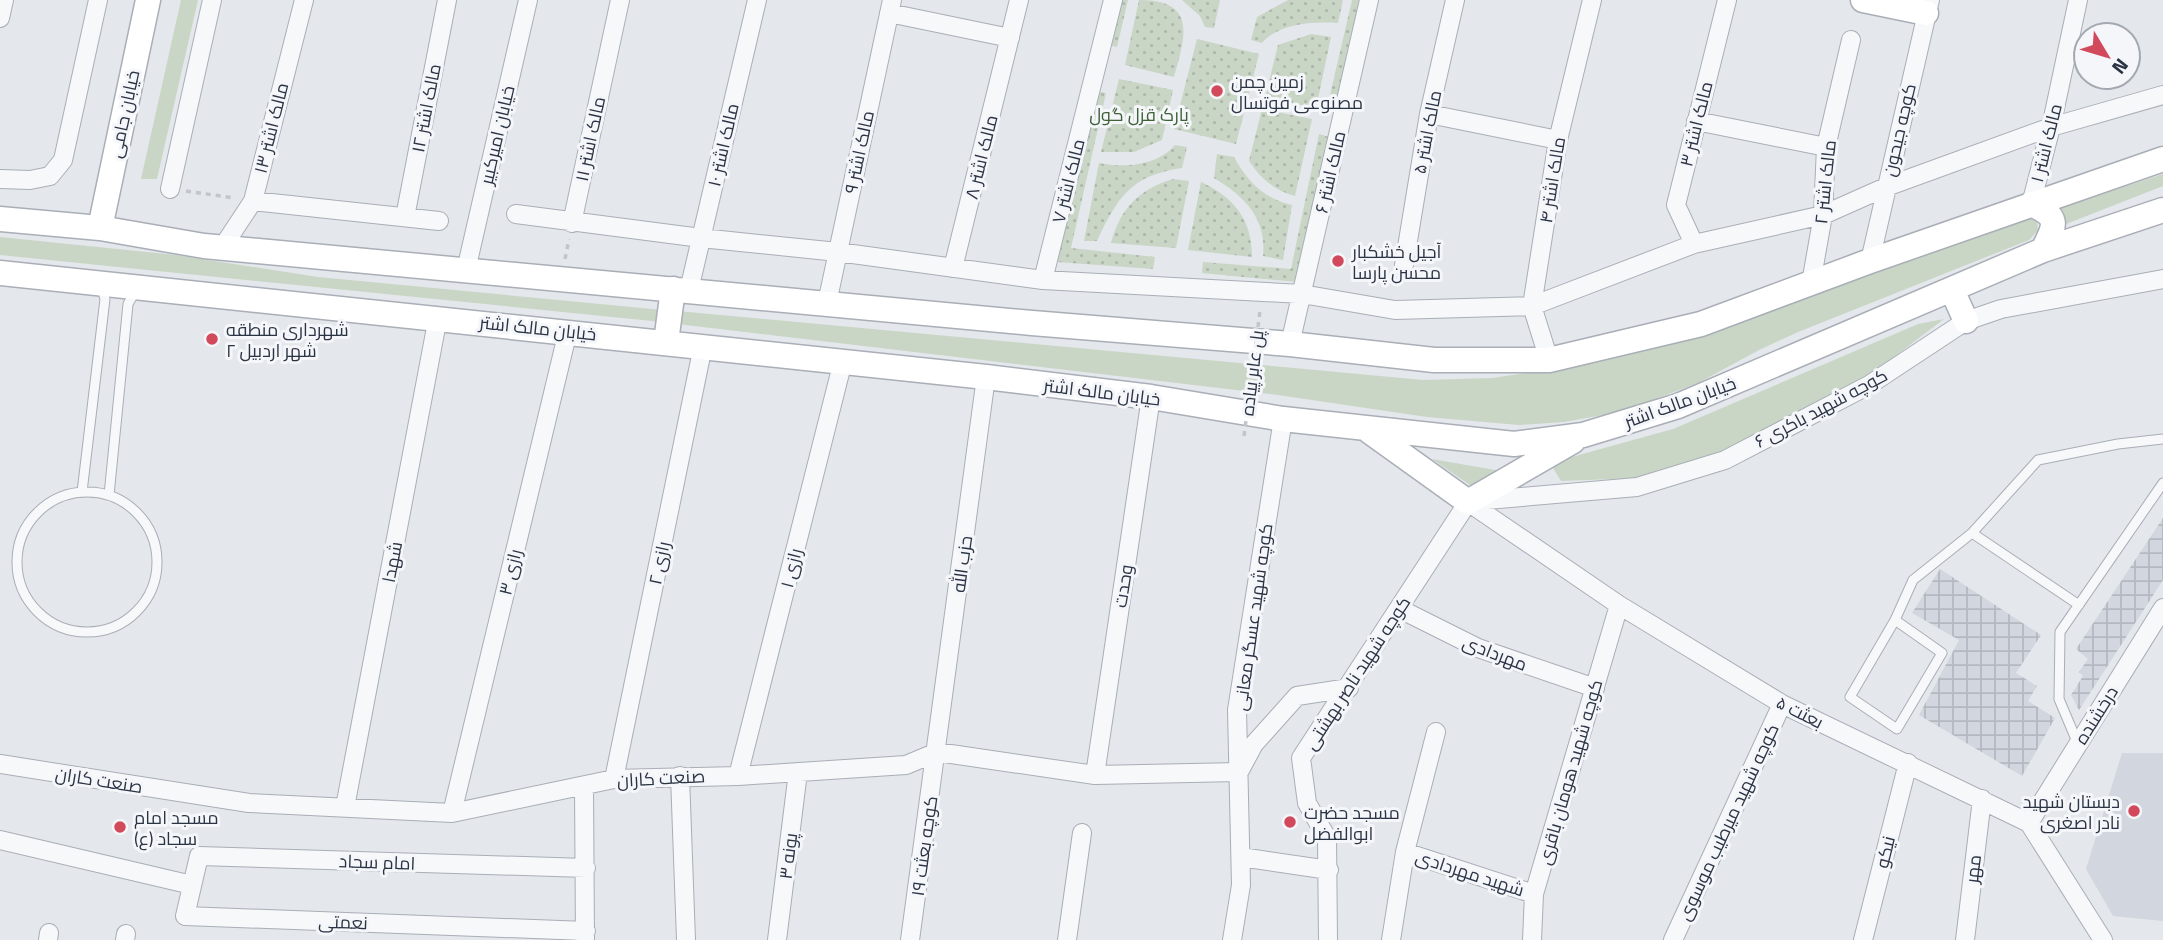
<svg xmlns="http://www.w3.org/2000/svg" width="2163" height="940" font-family="'Titillium Web',Cairo,sans-serif">
<defs>
<pattern id="industrial-grid" width="8" height="8" patternUnits="userSpaceOnUse" patternTransform="scale(1.75)"><rect width="8" height="8" fill="#d2d6de"/><path d="M0 4h8M4 0v8" fill="none" stroke="#b4b8c0"/></pattern>
<pattern id="park-dots" width="8" height="8" patternUnits="userSpaceOnUse" patternTransform="scale(1.75)"><rect width="8" height="8" fill="#c9d6c5"/><path d="M2 2h.1M6 6h.1" fill="none" stroke="#adb8ab" stroke-width="1.8" stroke-linecap="round"/></pattern>
</defs>
<rect width="100%" height="100%" fill="#e4e7ec"/>
<!-- built -->
<path fill="#d2d6de" d="M2122 753H2163V921L2113 916 2086 869Z"/>
<!-- industrial -->
<path fill="url(#industrial-grid)" d="M2163 518V580L2079 710 2071 695 2083 676 2079 672 2088 659 2076 649Z
M1940 569 2041 635 2016 673 2037 686 2028 701 2055 718 2022 776 1919 715 1959 640 1912 613Z"/>
<!-- green -->
<path fill="#c9d6c5" d="M181 0H198L157 179H141Z
M2163 174V186L2061 226 2057 209Z
M2028 217 2037 222 2038 230 2029 240 1798 332 1759 350 1698 383 1620 412 1564 422 1519 425 1427 417 1278 395 677 324V311L1423 380 1492 378 1572 366Z
M0 237 176 255 318 277 663 310 662 322 0 255Z
M1944 319 1857 385 1717 455 1640 478 1561 481 1550 463 1673 429 1918 324Z
M1432 459 1501 471 1473 487Z"/>
<!-- park -->
<path fill="url(#park-dots)" d="M1117 0H1128L1117 47 1107 45Z
M1139 0C1198 0 1185 37 1174 77L1125 65Z
M1182 0H1220L1214 28 1205 27 1200 16Z
M1288 0H1343L1338 23C1315 21 1278 23 1262 43L1251 40 1257 17Z
M1352 0H1363L1340 97 1330 95Z
M1311 34 1331 37 1316 108 1265 98 1278 45Z
M1197 39 1259 54 1236 144 1174 129Z
M1119 79 1173 90 1162 140 1134 152H1101Z
M1096 91 1106 93 1071 248 1155 257 1153 269 1057 262Z
M1262 109 1312 119 1295 196C1274 190 1261 179 1249 161Z
M1319 134 1329 137 1297 282 1202 273 1203 262 1291 269Z
M1175 145 1187 147 1182 168C1131 175 1117 198 1097 241H1084L1099 163C1125 168 1157 166 1175 145Z
M1217 154 1234 157C1247 181 1264 199 1292 205L1283 260 1263 256C1267 218 1244 196 1214 178Z
M1173 179 1189 181 1176 248 1111 243C1120 209 1139 189 1173 179Z
M1201 182C1235 198 1252 220 1252 257L1188 250Z"/>
<g fill="none" stroke-linecap="round" stroke-linejoin="round">
<defs>
<path id="lane" d="M17 562a70 70 0 1 1 140 0a70 70 0 1 1-140 0Z
M82 492 105 299 101 285
M109 495 128 304 136 290
M2079 605 1972 533 2038 460 2118 444 2163 439
M1895 620 1942 653 1897 729 1850 697 1895 620 1913 580 1972 533
M2078 744 2059 699 2060 632 2163 483"/>
<path id="street" d="M889 13 1010 38
M0 18 4 0
M1429 114 1558 140
M1696 121 1826 147
M0 179 30 180 50 176 63 160 98 0
M170 189 212 0
M253 201 439 221
M2031 204 2051 127 2078 0
M516 214 701 238 838 252 1043 280 1302 294 1395 310 1532 306 1694 244 1823 215 1886 187 2051 127 2163 95
M405 217 447 0
M572 223 620 0
M1694 244 1676 205 1727 0
M222 248 253 201 304 0
M1870 261 1930 0
M1404 265 1429 114 1455 0
M953 268 1019 0
M466 270 528 0
M1043 280 1113 0
M1811 283 1823 215 1826 147 1851 40
M689 290 757 0
M827 303 892 0
M1290 344 1369 0
M1549 360 1532 306 1558 140 1592 0
M1475 501 1637 487 1725 460 1869 385 1966 321 2001 309 2163 279
M1468 502 1619 605 1782 704 2029 823 2103 940
M1400 609 1478 648 1595 688
M0 764 249 803 452 813 614 779 738 776 906 765 937 752 1095 775 1239 772 1254 744 1297 696 1349 688
M1095 775 1151 397
M680 776 686 940
M738 776 843 361
M614 779 703 346
M584 787 585 940
M345 807 438 317
M452 813 568 331
M2029 823 2163 608
M0 840 192 885
M1405 852 1534 894
M1241 857 1329 870
M586 868 199 856 185 916 586 931
M48 940 49 933
M125 940 126 934
M777 940 798 772
M910 940 986 377
M1067 940 1082 833
M1232 940 1241 885 1237 710 1283 419
M1328 940 1327 838 1307 803 1301 758 1468 502
M1391 940 1405 852 1436 732
M1532 940 1534 894 1619 605
M1673 940 1782 704
M1863 940 1908 763
M1965 940 1982 799"/>
<path id="secondary" d="M1863 0 1926 13
M2031 204C2060 217 2056 224 2043 250
M0 219 100 228 204 246 1032 323 1290 344 1434 360H1549L1701 324 1870 261 2163 159
M100 228 148 0
M0 273 986 377 1151 397 1283 419 1514 444 1583 435 1678 406 2043 250 2163 210
M1952 290 1966 321
M666 342 673 289
M1369 431 1468 502 1573 441"/>
</defs>
<!-- lane casing -->
<use href="#lane" stroke="#a9aeb7" stroke-width="11"/>
<!-- street casing -->
<use href="#street" stroke="#a9aeb7" stroke-width="20"/>
<!-- secondary casing -->
<use href="#secondary" stroke="#a9aeb7" stroke-width="27"/>
<!-- path -->
<path stroke="#c2c5cb" stroke-width="3.5" stroke-dasharray="5 5" stroke-linecap="butt" d="M186 191 234 198
M565 259 569 239"/>
<!-- lane -->
<use href="#lane" stroke="#f7f8fa" stroke-width="9"/>
<!-- street -->
<use href="#street" stroke="#f7f8fa" stroke-width="18"/>
<!-- secondary -->
<use href="#secondary" stroke="#fff" stroke-width="24"/>
<!-- path-bridge -->
<path stroke="#c2c5cb" stroke-width="3.5" stroke-dasharray="5 5" stroke-linecap="butt" d="M1244 436 1260 311"/>
</g>
<!-- markers -->
<g fill="#d1495b" stroke="#f4f6f9" stroke-width="2.5">
<circle cx="1217" cy="91" r="7"/>
<circle cx="1338" cy="261" r="7"/>
<circle cx="212" cy="339" r="7"/>
<circle cx="2134" cy="811" r="7"/>
<circle cx="1290" cy="822" r="7"/>
<circle cx="120" cy="827" r="7"/>
</g>
<g text-anchor="middle" dominant-baseline="central" stroke-width="6" stroke-linejoin="round" paint-order="stroke">
<!-- poi labels -->
<g font-size="18" fill="#2b3445" stroke="#f4f6f9" text-anchor="start">
<text x="1231" y="81">زمین چمن<tspan x="1231" dy="21">مصنوعی فوتسال</tspan></text>
<text x="1352" y="251">آجیل خشکبار<tspan x="1352" dy="21">محسن پارسا</tspan></text>
<text x="226" y="329">شهرداری منطقه<tspan x="226" dy="21">۲ شهر اردبیل</tspan></text>
<text x="2120" y="801" text-anchor="end">دبستان شهید<tspan x="2120" dy="21">نادر اصغری</tspan></text>
<text x="1304" y="812">مسجد حضرت<tspan x="1304" dy="21">ابوالفضل</tspan></text>
<text x="134" y="817">مسجد امام<tspan x="134" dy="21">سجاد (ع)</tspan></text>
</g>
<!-- street labels -->
<g font-size="18" fill="#2b3445" stroke="#f4f6f9">
<text transform="translate(426 108) rotate(-79)">مالک اشتر ۱۲</text>
<text transform="translate(124 114) rotate(-78)">خیابان جامی</text>
<text transform="translate(1696 124) rotate(-76)">مالک اشتر ۳</text>
<text transform="translate(271 128) rotate(-76)">مالک اشتر ۱۳</text>
<text transform="translate(1899 130) rotate(-77)">کوچه جیحون</text>
<text transform="translate(1427 132) rotate(-79)">مالک اشتر ۵</text>
<text transform="translate(497 135) rotate(-77)">خیابان امیرکبیر</text>
<text transform="translate(590 139) rotate(-78)">مالک اشتر ۱۱</text>
<text transform="translate(2046 143) rotate(-76)">مالک اشتر ۱</text>
<text transform="translate(723 145) rotate(-77)">مالک اشتر ۱۰</text>
<text transform="translate(859 152) rotate(-78)">مالک اشتر ۹</text>
<text transform="translate(981 157) rotate(-76)">مالک اشتر ۸</text>
<text transform="translate(1330 172) rotate(-77)">مالک اشتر ۶</text>
<text transform="translate(1552 180) rotate(-81)">مالک اشتر ۴</text>
<text transform="translate(1068 181) rotate(-76)">مالک اشتر ۷</text>
<text transform="translate(1825 182) rotate(-84)">مالک اشتر ۲</text>
<text transform="translate(538 328) rotate(6)">خیابان مالک اشتر</text>
<text transform="translate(1252 373) rotate(-83)">پل عابر پیاده</text>
<text transform="translate(1102 392) rotate(7)">خیابان مالک اشتر</text>
<text transform="translate(1680 402) rotate(-20)">خیابان مالک اشتر</text>
<text transform="translate(1821 408) rotate(-28)">کوچه شهید باکری ۶</text>
<text transform="translate(392 562) rotate(-79)">شهدا</text>
<text transform="translate(659 563) rotate(-78)">رازی ۲</text>
<text transform="translate(962 564) rotate(-82)">حزب الله</text>
<text transform="translate(791 568) rotate(-76)">رازی ۱</text>
<text transform="translate(510 572) rotate(-76)">رازی ۳</text>
<text transform="translate(1123 586) rotate(-81)">وحدت</text>
<text transform="translate(1253 617) rotate(-82)">کوچه شهید عسگر معانی</text>
<text transform="translate(1495 653) rotate(21)">مهردادی</text>
<text transform="translate(1357 673) rotate(-57)">کوچه شهید ناصر بهشتی</text>
<text transform="translate(1800 712) rotate(27)">بعثت ۵</text>
<text transform="translate(2096 715) rotate(-58)">درخشنده</text>
<text transform="translate(1570 772) rotate(-74)">کوچه شهید هومان باقری</text>
<text transform="translate(661 778) rotate(-3)">صنعت کاران</text>
<text transform="translate(99 780) rotate(9)">صنعت کاران</text>
<text transform="translate(1728 822) rotate(-65)">کوچه شهید میرطیب موسوی</text>
<text transform="translate(924 846) rotate(-82)">کوچه بعثت ۱۹</text>
<text transform="translate(1885 852) rotate(-76)">نیکو</text>
<text transform="translate(788 856) rotate(-83)">پونه ۳</text>
<text transform="translate(377 862) rotate(2)">امام سجاد</text>
<text transform="translate(1973 869) rotate(-83)">مهر</text>
<text transform="translate(1470 873) rotate(18)">شهید مهردادی</text>
<text transform="translate(343 922) rotate(2)">نعمتی</text>
</g>
<!-- park labels -->
<g font-size="18" fill="#3f6138" stroke="#f4f6f9">
<text x="1139" y="114">پارک قزل گول</text>
</g>
</g>
<!-- north arrow -->
<g transform="translate(2107 56) rotate(128)"><circle r="33" fill="#f4f6f9" stroke="#a4a8b1" stroke-width="2"/>
<path d="M0-5L12 26L0 18L-12 26Z" fill="#d1495b"/>
<text y="-10" font-size="19" font-weight="bold" text-anchor="middle" fill="#2b3445">N</text>
</g>
</svg>
